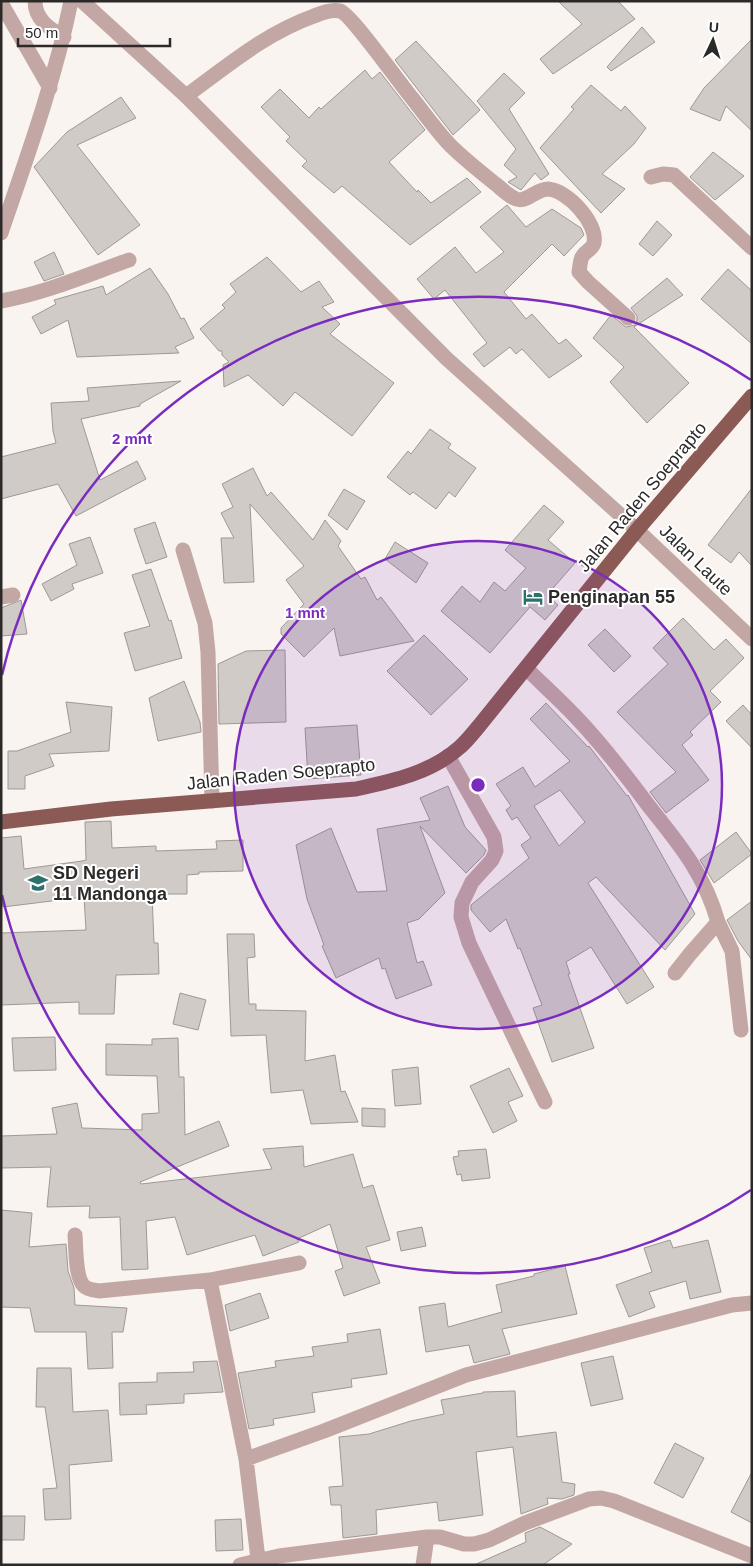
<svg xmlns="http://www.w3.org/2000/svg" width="753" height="1566" font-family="Helvetica,sans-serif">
<rect width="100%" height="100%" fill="#f9f4f0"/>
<!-- building -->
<path fill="#d1cbc8" stroke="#9e9996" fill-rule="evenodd" d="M558 1H618L635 19 553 74 540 59 582 24Z
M642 27 655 42 611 71 607 67Z
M752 39V131L726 106 720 121 690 109 704 88Z
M416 41 480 110 453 135 395 60Z
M365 70 372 79 380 72 425 130 389 162 417 192 418 190 431 203 467 178 481 192 410 245 342 186 334 193 302 166 307 161 286 141 290 137 261 107 280 89 309 118 319 107 321 109Z
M504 73 525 93 509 109 549 174 541 180 535 173 521 190 508 182 517 177 504 165 516 149 477 101Z
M591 85 621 111 625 106 646 128 634 144 602 174 625 189 601 213 540 148 574 109 571 107Z
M121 97 136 118 77 145 140 225 98 255 34 167 67 132Z
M713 152 744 176 715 200 690 177Z
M507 205 526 227 552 209 581 228 584 235 564 256 552 244 504 292 526 319 532 314 559 344 566 339 582 356 549 378 522 349 516 354 510 347 484 367 473 354 487 343 445 290 434 299 417 279 455 247 476 273 504 252 480 227Z
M657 221 672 235 653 256 639 244Z
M54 252 64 274 44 281 34 262Z
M267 257 301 292 319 281 334 302 322 307 340 324 330 334 394 383 352 436 295 392 283 406 248 375 224 387 223 365 229 362 222 355V351H219L200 329 225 308 222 305 236 292 230 284Z
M150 268 168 294 181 319 184 318 194 338 175 347 179 353 77 357 68 320 41 334 32 317 56 304 54 300 103 286 106 295Z
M728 269 752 291V344L701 299Z
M667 278 683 295 634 327 689 383 647 423 610 382 624 367 593 338 611 315 626 327 635 325 637 320V316L631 308Z
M181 381 140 404V406L81 419 100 480 137 461 146 479 76 516 58 484 1 499V457L56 443 53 431 51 403 89 401 87 388Z
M430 429 451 444 448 448 476 468 455 497 449 492 436 509 413 492 410 495 387 477 408 451 411 454Z
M253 468 267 496 271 492 313 540 325 520 341 541 338 546 361 579 365 577 377 600 381 597 414 641 340 656 334 628 304 657 281 634V628L304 604 286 580 304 566 250 504 254 582 224 583 221 538H234L221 513 233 507 222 484Z
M752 488V566L739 552 731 563 708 545Z
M344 489 365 501 347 530 328 515Z
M544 505 564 522 548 540 575 563 547 595 558 605 545 620 530 607 490 653 441 611 462 586 480 602 494 582 505 591 526 568 505 550Z
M155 522 167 557 146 564 134 529Z
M90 537 103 573 72 584 74 589 51 601 42 584 77 565 69 544Z
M395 542 428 563 416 583 385 559Z
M151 569 169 621 171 620 182 658 135 671 124 633 150 626 132 575Z
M21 600 27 634 1 636V608Z
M683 618 714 650 726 639 744 658 710 691 721 702 690 732 693 735 682 745 709 780 666 813 650 792 676 772 617 712 668 664 653 648Z
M605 629 631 656 614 672 588 645Z
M424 635 468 679 431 715 387 671Z
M285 650 286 722 219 724 218 664 246 651Z
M184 681 200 722 201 732 158 741 149 698Z
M66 702 112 707 109 751 49 754 54 766 25 776V789H8V751H17L71 732Z
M546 703 588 747 589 746 627 796 628 795 695 914 665 950 596 877 588 883 654 987 627 1004 591 947 566 962 570 974H568L594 1048 552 1062 533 1008 542 1005 520 948 518 949 506 919 490 932 471 910V905L529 858 521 845 531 838 517 817 512 820 506 810 511 806 496 784 523 767 535 787 570 761 530 719ZM560 790 585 822 559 846 534 806Z
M743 705 752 715V748L726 721Z
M357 725 361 775 308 779 305 728Z
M448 786 465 827 486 850 484 855 466 873 420 826 445 893 419 919 407 923 417 963 423 961 432 985 396 999 385 968 382 969 379 958 336 978 322 946 324 945 307 899 296 845 331 828 357 892 387 891 377 829 430 820 420 798Z
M111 821 112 848 156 846V851L217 849 216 841 243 840V871L199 872V874L187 875V894H152L154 943H158L159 974 116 975 114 1014H79V1002L1 1005V933L86 930 84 897 3 907 1 895V838L21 836 24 869 82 861 86 860 85 822Z
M736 832 752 854 714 883 700 860Z
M752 901V960L738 941 727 920Z
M227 934H254L255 957 247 958 249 1004H256V1010L306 1011 305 1061 335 1055 341 1092 345 1091 358 1122 311 1124 303 1090 271 1093 266 1035 231 1036Z
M180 993 206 1000 198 1030 173 1024Z
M55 1037 56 1070 14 1071 12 1038Z
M178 1038 179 1077H184L185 1135 219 1121 229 1146 140 1182 141 1184 272 1169 263 1149 303 1146 304 1167 353 1154 363 1188 373 1185 390 1240 366 1247 380 1283 344 1296 335 1271 343 1268 330 1224 297 1239 299 1242 263 1256 255 1235 187 1255 175 1217 146 1221 148 1269 122 1270 120 1217 89 1218 90 1206 47 1207 51 1167 1 1168V1136L57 1134 52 1108 77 1103 82 1128 142 1130V1114L159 1113 157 1076 106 1075V1044L152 1045V1039Z
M418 1067 421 1104 395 1106 392 1070Z
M509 1068 523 1096 508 1102 517 1121 493 1133 470 1086Z
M362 1108 385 1109V1127L362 1126Z
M486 1149 490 1178 462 1181 461 1174 457 1175 453 1157 459 1156 458 1151Z
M1 1210 32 1213 29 1247 66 1244 68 1271 74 1288 75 1305 127 1308 123 1332H112L113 1368 88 1369 86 1332H35L30 1308 1 1307Z
M422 1227 426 1246 401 1251 397 1232Z
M670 1240 673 1248 708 1240 721 1292 690 1299 686 1281 649 1292 655 1307 629 1317 616 1285 652 1272 644 1248Z
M565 1266 577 1314 502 1329 510 1354 474 1363 469 1345 426 1352 419 1307 445 1303 448 1327 502 1312 496 1285 534 1276V1274Z
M260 1293 269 1318 230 1331 225 1305Z
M380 1329 387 1374 351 1379 352 1387 312 1393 315 1412 273 1419 274 1425 249 1429 238 1373 276 1367 275 1361 314 1356 312 1347 348 1342 347 1334Z
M613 1356 623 1399 591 1406 581 1363Z
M217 1361 223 1392 184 1394V1403L146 1405 147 1414 120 1415 119 1383 157 1382V1373L194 1372 193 1362Z
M37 1368H71L73 1412 108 1410 112 1461 69 1465 71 1519 45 1520 43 1489 57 1488 45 1407H36Z
M515 1391 517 1437 556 1432 562 1482 575 1484 574 1495 562 1499 547 1498 548 1504 521 1514 513 1447 476 1452 483 1515 439 1521 437 1502 376 1510 377 1534 343 1538 341 1505H331L329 1487 343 1486 339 1437 369 1434 411 1421 444 1414 441 1400 483 1393V1392Z
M675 1443 704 1458 683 1498 654 1483Z
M752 1472V1523L731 1512Z
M1 1516H25L24 1540H1Z
M241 1519 243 1550 216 1551 215 1520Z
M540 1527 572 1544 543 1565H474L526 1542 525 1533Z"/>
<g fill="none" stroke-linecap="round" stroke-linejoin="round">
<!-- minor -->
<path stroke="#c3a7a4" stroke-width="15" d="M35 1C35 20 50 29 64 37
M1 3 50 88
M186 96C227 66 266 33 314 16 321 13 331 9 340 11 351 14 400 84 412 98 424 113 436 130 450 145 463 158 478 170 493 182 500 187 506 194 514 198 525 205 535 189 548 189 567 190 598 223 594 243 592 250 585 251 582 257 580 261 580 267 579 272L588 282 628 318
M651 177 663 174 674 175 752 248
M1 301C45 293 87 275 129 260
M183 550 205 623 208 652 212 801
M1 597 13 595
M526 668C542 684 560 700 575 716 602 744 625 774 648 805 679 844 704 873 718 922L690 954 675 973
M448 756 494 837 496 851 492 860 472 882 462 903 461 917 469 943 545 1102
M718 922 732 951 741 1030
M75 1235C76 1246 75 1278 84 1286 88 1290 94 1290 99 1291L210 1280 299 1263
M210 1280 246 1459
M258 1559 246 1459 324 1431 466 1375 732 1305 752 1303
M240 1565 279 1556 427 1537H440L464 1544H474L489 1540 525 1523 589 1499 601 1498 614 1501 752 1556
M423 1565 427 1537"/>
<!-- tertiary -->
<path stroke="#c3a7a4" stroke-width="15" d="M82 1 186 96 446 358 637 530 752 639
M1 233C27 157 55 80 71 1"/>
<!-- trunk -->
<path stroke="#8c5a55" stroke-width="15" d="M1 822 111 809 356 789C393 781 431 773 460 747 467 741 473 733 479 726L637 530 752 396"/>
</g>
<!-- distance rings -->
<circle cx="478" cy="785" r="244" fill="#7b2cbf" fill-opacity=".12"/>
<g fill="none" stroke="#7b2cbf" stroke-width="2.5">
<circle cx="478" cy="785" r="244"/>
<path d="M751 1190A489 489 0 0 1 2 895M2 675A489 489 0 0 1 751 380"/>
</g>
<!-- icons -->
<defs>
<symbol id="hotel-bare" viewBox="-9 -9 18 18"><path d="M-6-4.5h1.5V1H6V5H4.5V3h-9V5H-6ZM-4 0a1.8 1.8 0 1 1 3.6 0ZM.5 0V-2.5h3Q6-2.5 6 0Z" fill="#2a726b" stroke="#fff" stroke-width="2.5" paint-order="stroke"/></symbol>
<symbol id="school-bare" viewBox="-9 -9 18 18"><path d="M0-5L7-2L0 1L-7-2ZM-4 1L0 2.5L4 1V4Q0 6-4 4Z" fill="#2a726b" stroke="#fff" stroke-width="2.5" paint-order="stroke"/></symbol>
</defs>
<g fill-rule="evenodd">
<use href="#hotel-bare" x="519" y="583" width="28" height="28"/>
<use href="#school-bare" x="24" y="869" width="28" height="28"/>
</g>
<g text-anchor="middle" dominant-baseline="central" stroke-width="4" stroke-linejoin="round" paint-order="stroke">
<!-- street labels -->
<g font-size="18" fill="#2c2a29" stroke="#fff">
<text transform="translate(642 497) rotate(-50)">Jalan Raden Soeprapto</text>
<text transform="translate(696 560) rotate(44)">Jalan Laute</text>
<text transform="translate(281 774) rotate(-6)">Jalan Raden Soeprapto</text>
</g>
<!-- poi labels -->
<g font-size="18" font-weight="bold" fill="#2c2a29" stroke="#fff" text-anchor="start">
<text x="548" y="597">Penginapan 55</text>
<text x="53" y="873">SD Negeri<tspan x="53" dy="21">11 Mandonga</tspan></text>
</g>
</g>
<circle cx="478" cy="785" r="8" fill="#7b2cbf" stroke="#fff" stroke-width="2.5"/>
<g font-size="15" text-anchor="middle" font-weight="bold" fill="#7b2cbf" stroke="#fff" stroke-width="4" stroke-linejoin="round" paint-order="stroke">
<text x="132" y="444">2 mnt</text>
<text x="305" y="618">1 mnt</text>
</g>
<!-- border -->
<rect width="753" height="1566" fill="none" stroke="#2c2a29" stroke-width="5"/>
<!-- north arrow -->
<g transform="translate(713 40) rotate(4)" stroke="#ffffff" stroke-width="4" paint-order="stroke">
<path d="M0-4L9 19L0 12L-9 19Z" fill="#2c2a29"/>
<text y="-8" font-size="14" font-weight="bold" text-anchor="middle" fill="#2c2a29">U</text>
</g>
<!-- scale -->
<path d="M18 38v8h152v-8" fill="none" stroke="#2c2a29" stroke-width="2.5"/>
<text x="25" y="38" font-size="15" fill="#2c2a29" stroke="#ffffff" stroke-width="4" paint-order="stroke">50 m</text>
</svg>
